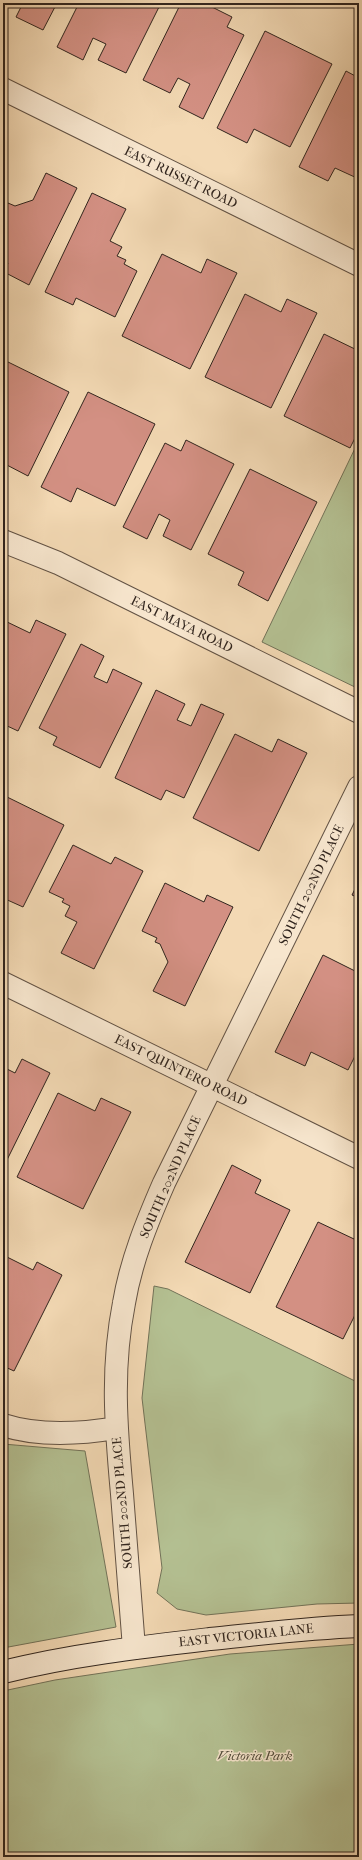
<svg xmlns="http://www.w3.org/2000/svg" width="362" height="1860" font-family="'IM FELL French Canon',serif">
<rect width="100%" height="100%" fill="#f3d9b4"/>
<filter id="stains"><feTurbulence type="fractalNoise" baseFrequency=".005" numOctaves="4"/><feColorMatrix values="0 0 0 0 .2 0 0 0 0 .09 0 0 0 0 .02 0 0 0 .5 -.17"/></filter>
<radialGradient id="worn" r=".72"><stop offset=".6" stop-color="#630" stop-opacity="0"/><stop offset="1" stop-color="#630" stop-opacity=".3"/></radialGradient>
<!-- green -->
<path fill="#b4c092" stroke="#727258" d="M359 440V689L262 642Z
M154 1286 168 1289 359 1383V1603L317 1604 206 1615 177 1609 157 1593 162 1568 142 1398Z
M3 1444 85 1451 116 1627 3 1648Z
M359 1644V1857H3V1691L55 1680 230 1654Z"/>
<!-- building -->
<path fill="#d39083" stroke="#31251e" d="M23 3H57L43 30 16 17Z
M79 3H161L126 73 98 60 106 44 93 38 83 60 57 47Z
M181 3H204L232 17 227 27 244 35 203 119 179 107 190 84 178 78 170 93 143 80Z
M265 31 332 64 290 147 254 129 247 143 217 128Z
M346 71 359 78V179L335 168 328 181 299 167Z
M46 173 77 188 29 285 4 272 8 263 3 261V204L7 206 8 203 15 206 33 200Z
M92 193 126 209 110 241 122 247 117 256 126 260 124 264 137 271 115 317 76 298 73 305 45 292Z
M162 254 201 273 207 259 237 273 190 369 122 336Z
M245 294 281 312 287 299 317 313 271 408 205 377Z
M324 334 359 351V430L350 448 284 416Z
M4 360 69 392 28 476 3 463Z
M88 392 155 424 115 506 77 488 71 502 41 487Z
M186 440 234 464 191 550 163 536 170 520 159 514 147 539 123 527 165 443 181 451Z
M250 469 317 502 268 601 238 585 244 572 208 554Z
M3 620 30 633 36 620 66 634 18 731 3 724Z
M81 644 104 656 94 677 107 683 113 669 142 683 100 768 53 745 57 737 39 728Z
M156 690 185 704 177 720 191 726 201 704 224 714 184 798 166 790 161 800 115 778Z
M235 734 272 752 278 739 307 753 259 851 193 818Z
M3 795 64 825 23 907 3 898Z
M73 845 111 864 115 857 143 871 94 969 61 953 77 922 65 916 70 906 62 902 64 899 49 892Z
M359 881V898L352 895Z
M165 883 204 902 207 895 233 907 185 1006 153 991 168 962 160 944 155 942 157 938 142 931Z
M323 955 359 973V1048L348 1070 311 1052 305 1066 275 1052Z
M22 1059 50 1073 3 1168V1067L15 1073Z
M58 1093 95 1111 101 1098 131 1112 83 1209 17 1177Z
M232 1165 261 1180 255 1193 290 1210 250 1293 185 1262Z
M318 1222 354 1239 359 1230V1307L343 1339 276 1307Z
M3 1255 33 1270 37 1262 62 1275 14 1371 3 1366Z"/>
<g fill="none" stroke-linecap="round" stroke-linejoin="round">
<defs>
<path id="street" d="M3 89 359 265
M3 541 58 563 359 712
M3 983 359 1158
M3 1425C37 1436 80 1434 116 1428
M134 1648C130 1596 126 1545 122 1494 116 1428 111 1369 124 1303 131 1261 147 1222 164 1183L359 787"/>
<path id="secondary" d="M3 1672C71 1655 141 1647 210 1639 260 1634 309 1628 359 1626"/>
</defs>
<!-- street casing -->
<use href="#street" stroke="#625244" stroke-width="24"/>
<!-- secondary casing -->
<use href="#secondary" stroke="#31251e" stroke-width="24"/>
<!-- street -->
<use href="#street" stroke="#f7e6ce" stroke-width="22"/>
<!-- secondary -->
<use href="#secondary" stroke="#f7e6ce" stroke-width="22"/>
</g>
<g text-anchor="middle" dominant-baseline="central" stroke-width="3" stroke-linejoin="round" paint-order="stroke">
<!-- street labels -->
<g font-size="13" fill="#31251e" stroke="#f7e6ce">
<text transform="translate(181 177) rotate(26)">EAST RUSSET ROAD</text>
<text transform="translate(182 624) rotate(26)">EAST MAYA ROAD</text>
<text transform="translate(311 885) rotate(-64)">SOUTH 202ND PLACE</text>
<text transform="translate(181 1070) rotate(26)">EAST QUINTERO ROAD</text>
<text transform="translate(170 1177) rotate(-66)">SOUTH 202ND PLACE</text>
<text transform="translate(122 1503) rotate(-95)">SOUTH 202ND PLACE</text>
<text transform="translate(246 1635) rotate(-6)">EAST VICTORIA LANE</text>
</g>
<!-- park labels -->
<g font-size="13" font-style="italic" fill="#524c3b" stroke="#f7e6ce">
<text x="255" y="1755">Victoria Park</text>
</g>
</g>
<!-- margin -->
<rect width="362" height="1860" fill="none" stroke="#f3d9b4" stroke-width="16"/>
<rect x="4" y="4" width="354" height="1852" fill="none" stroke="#31251e" stroke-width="2"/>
<rect x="8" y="8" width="346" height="1844" fill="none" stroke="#31251e"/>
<rect width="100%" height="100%" filter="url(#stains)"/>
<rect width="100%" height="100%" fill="url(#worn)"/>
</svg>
